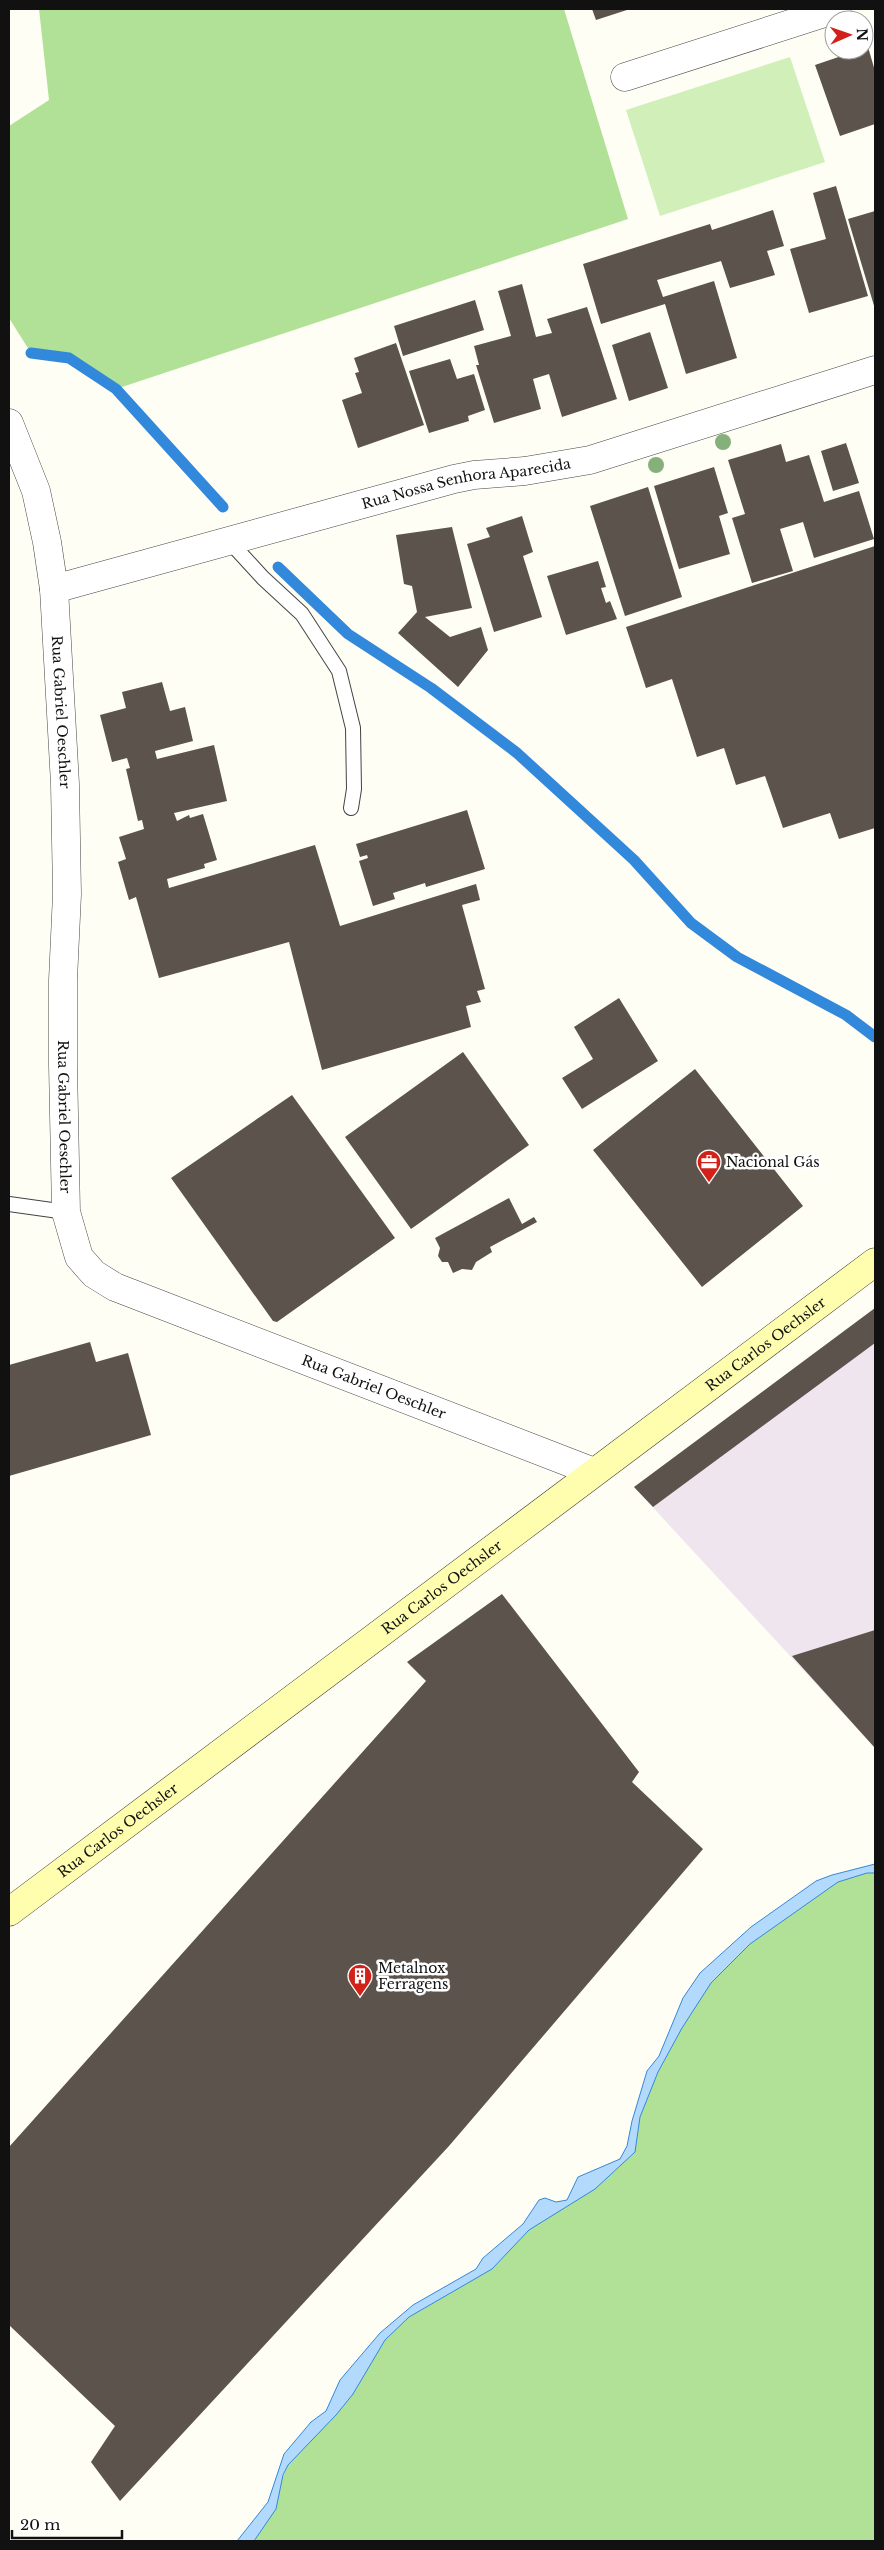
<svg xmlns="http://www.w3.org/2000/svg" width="884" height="2550" font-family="'Libre Baskerville',serif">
<rect width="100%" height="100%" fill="#fffef4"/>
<!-- industrial -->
<path fill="#efe5ef" d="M875 1314V1748L634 1487Z"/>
<!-- green -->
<path fill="#d0efb9" d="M790 57 825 162 660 216 626 110Z"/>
<!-- forest -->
<path fill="#b1e196" d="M39 9H564L628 219 116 389 69 358 31 353 9 318V126L49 100Z
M875 1869V2541H246L270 2508 294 2450 397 2323 478 2273 539 2216 579 2195 630 2149 647 2081 703 1980 832 1879Z"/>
<!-- water -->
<path fill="#b3dafc" stroke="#3288db" d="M875 1864V1873H867L838 1882 750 1944 711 1983 682 2028 658 2072 640 2117 635 2152 595 2189 529 2230 492 2269 409 2317 385 2340 353 2394 336 2415 288 2465 283 2475 276 2509 254 2541H237L268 2502 284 2454 311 2422 326 2411 340 2380 380 2333 413 2305 476 2269 483 2258 523 2224 539 2200 545 2198 556 2202 567 2200 578 2177 620 2159 627 2146 632 2121 647 2071 659 2056 683 1998 700 1973 751 1927 816 1881 832 1875Z"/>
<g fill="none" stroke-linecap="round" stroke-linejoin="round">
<!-- stream -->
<path stroke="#3288db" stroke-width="11" d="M31 353 69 358 116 389 223 507
M278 567 348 634 431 688 517 753 634 860 691 923 737 957 846 1015 875 1037"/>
</g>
<!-- building -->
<path fill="#5b534c" d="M592 9H630L596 20Z
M868 47 875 71V124L840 136 815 65Z
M836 186 868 296 809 313 790 249 826 239 813 193Z
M773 210 784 246 767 251 775 275 730 288 721 261 657 280 663 297 714 281 737 358 686 374 665 304 601 324 583 264 710 224 712 230Z
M875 211V309L848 219Z
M522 284 536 337 552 333 547 319 587 307 617 399 562 417 549 374 533 379 541 409 494 423 476 365H479L474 346 511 336 498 291Z
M475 300 484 330 403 356 394 326Z
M650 332 668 388 629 401 612 345Z
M396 343 424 425 358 448 342 400 362 393 355 373 359 372 354 358Z
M450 359 457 379 474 374 485 410 468 416 469 421 429 433 409 371Z
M846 443 859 483 833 491 821 451Z
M781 444 786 462 809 455 824 502 859 491 874 539 814 558 803 522 780 529 793 571 752 583 732 518 745 514 728 460Z
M714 467 728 513 719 516 730 554 679 569 654 486Z
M648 487 682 597 625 616 590 506Z
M522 516 533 552 523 556 542 617 494 632 467 544 490 537 486 528Z
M452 527 472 608 425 617 450 637 481 627 488 650 458 687 398 633 417 612 412 586 404 584 396 535Z
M875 546V828L839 839 830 813 783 828 765 776 736 785 724 748 697 757 672 679 646 688 626 627Z
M598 561 606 587 601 588 606 603 610 601 617 619 566 635 547 576Z
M162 682 170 711 185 707 193 741 155 751 157 759 214 745 227 801 174 813 177 821 189 815 190 818 203 814 217 860 204 864 205 868 167 879 169 888 315 845 340 926 476 884 480 900 462 905 485 989 477 991 481 1002 466 1006 471 1027 322 1070 289 942 159 978 136 897 129 900 118 862 126 859 119 837 144 829 142 820 138 821 126 769 130 768 127 758 112 762 100 715 126 708 122 692Z
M467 810 485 869 426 887 425 883 393 893 395 899 373 906 359 861 368 858 367 855 360 857 356 844Z
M619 998 658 1061 582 1109 562 1078 593 1059 574 1027Z
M463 1052 529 1145 411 1229 345 1137Z
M695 1069 803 1206 702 1287 593 1150Z
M292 1095 395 1238 277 1322 273 1321 171 1178Z
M509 1198 522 1224 534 1217 537 1222 490 1247 492 1252 476 1262 472 1270 462 1269 453 1273 448 1262H442L438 1256 440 1248 435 1238Z
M875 1308V1343L653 1507 634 1487Z
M90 1342 96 1362 128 1353 151 1435 9 1476V1365Z
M502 1594 639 1772 632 1782 703 1849 449 2146 120 2501 91 2462 115 2426 9 2325V2147L426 1681 407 1662Z
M875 1630V1748L792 1656Z"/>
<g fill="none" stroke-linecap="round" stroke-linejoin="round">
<defs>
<path id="lane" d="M230 542 263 578 302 614 339 671 353 728 354 789 351 808
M9 1204 66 1212"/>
<g id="street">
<path d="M625 77 837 9"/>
<path id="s1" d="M9 423 36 491 47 542 54 589 65 784 67 894 63 980V1065L66 1212 79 1257 94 1274 115 1287 594 1472"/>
<path id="s2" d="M54 589 454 479 474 475 525 471 590 460 875 370"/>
</g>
<g id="secondary">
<path id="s3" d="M9 1912 875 1262"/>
</g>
</defs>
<!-- lane casing -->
<use href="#lane" stroke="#444" stroke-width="16"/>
<!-- street casing -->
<use href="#street" stroke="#444" stroke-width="29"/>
<!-- secondary casing -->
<use href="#secondary" stroke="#333" stroke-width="29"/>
<!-- lane -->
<use href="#lane" stroke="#fff" stroke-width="14"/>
<!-- street -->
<use href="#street" stroke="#fff" stroke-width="28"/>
<!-- secondary -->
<use href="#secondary" stroke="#fffeaf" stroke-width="28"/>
</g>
<!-- trees -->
<g fill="#85b07b">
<circle cx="723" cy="442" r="8"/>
<circle cx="656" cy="465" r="8"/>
</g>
<!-- icons -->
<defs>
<symbol id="office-pin" viewBox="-11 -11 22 30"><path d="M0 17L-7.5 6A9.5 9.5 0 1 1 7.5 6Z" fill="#d12119" stroke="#fff"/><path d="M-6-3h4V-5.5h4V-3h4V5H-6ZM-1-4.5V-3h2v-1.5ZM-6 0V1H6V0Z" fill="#fff"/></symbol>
<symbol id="building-pin" viewBox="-11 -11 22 30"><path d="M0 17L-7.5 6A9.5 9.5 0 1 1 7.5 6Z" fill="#d12119" stroke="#fff"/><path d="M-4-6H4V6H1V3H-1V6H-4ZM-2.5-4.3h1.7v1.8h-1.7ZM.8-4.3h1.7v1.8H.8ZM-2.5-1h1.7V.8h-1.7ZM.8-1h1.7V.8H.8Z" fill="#fff"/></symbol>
</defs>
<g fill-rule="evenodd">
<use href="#office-pin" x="695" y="1148" width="28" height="38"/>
<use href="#building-pin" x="346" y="1962" width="28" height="38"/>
</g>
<g text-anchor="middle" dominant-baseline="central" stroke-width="5" stroke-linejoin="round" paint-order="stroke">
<!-- street labels -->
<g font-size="14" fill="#111" stroke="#fff">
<text stroke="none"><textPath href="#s2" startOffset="426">Rua Nossa Senhora Aparecida</textPath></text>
<text stroke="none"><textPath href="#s1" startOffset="296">Rua Gabriel Oeschler</textPath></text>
<text stroke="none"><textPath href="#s1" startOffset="701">Rua Gabriel Oeschler</textPath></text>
<text stroke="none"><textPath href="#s3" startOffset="946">Rua Carlos Oechsler</textPath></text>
<text stroke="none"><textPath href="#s1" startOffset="1168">Rua Gabriel Oeschler</textPath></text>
<text stroke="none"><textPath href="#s3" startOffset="541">Rua Carlos Oechsler</textPath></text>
<text stroke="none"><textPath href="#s3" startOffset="136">Rua Carlos Oechsler</textPath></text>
</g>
<!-- poi labels -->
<g font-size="14" fill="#111" stroke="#fff" text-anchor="start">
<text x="726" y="1162">Nacional Gás</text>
<text x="378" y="1968">Metalnox<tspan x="378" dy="16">Ferragens</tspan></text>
</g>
</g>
<!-- border -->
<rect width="884" height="2550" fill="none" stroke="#111111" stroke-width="20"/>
<!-- north arrow -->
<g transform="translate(849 35) rotate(88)"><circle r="24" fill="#ffffff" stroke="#a0a0a0"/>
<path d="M0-4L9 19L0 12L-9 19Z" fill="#d12119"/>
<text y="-8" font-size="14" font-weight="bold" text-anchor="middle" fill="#111111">N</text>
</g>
<!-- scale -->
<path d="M12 2530v8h110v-8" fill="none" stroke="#111111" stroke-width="2.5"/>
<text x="20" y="2530" font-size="15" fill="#111111" stroke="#ffffff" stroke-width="4" paint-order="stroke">20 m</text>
</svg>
